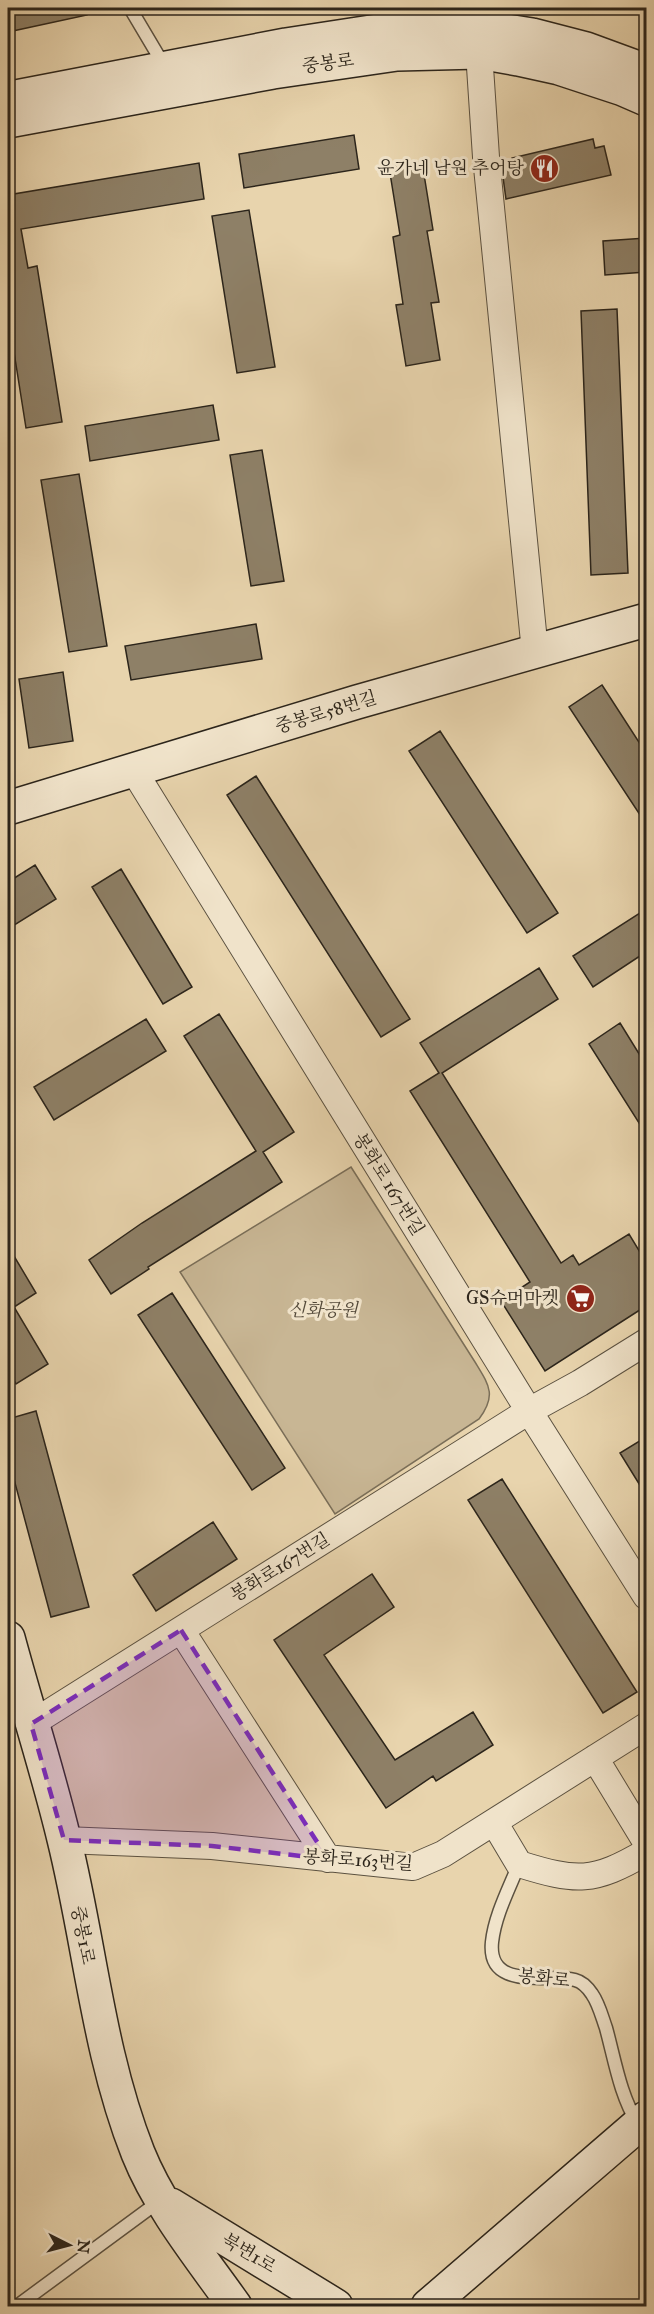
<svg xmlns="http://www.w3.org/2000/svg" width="654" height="2314" font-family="'IM FELL Great Primer','Noto Serif KR',serif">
<rect width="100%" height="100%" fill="#e8d4ad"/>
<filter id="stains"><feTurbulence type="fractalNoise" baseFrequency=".00333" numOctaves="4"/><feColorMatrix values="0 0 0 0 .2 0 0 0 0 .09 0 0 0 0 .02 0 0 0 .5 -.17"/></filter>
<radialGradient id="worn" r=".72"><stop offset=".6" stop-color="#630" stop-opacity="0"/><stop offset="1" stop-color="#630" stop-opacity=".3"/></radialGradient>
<!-- green -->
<path fill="#c8b694" stroke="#7a6e58" stroke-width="1.5" d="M351 1167 475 1362C489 1385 497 1395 479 1419L335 1514 180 1272Z"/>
<!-- building -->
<path fill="#8e8067" stroke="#2c251b" stroke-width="1.5" d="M8 8H86L87 15 8 32Z
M354 135 359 169 244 188 239 154Z
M593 139 595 148 604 146 611 175 506 199 502 170 514 167 512 158Z
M422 162 433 230 427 231 439 302 431 303 440 360 406 366 396 305 403 304 393 237 400 235 389 167Z
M199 163 204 199 21 229 28 268 37 266 62 422 26 428 8 314V195Z
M249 210 275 367 237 373 212 216Z
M646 238V272L605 275 603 241Z
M617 309 628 573 591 575 581 311Z
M213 405 219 440 90 461 85 426Z
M262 450 284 581 251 586 230 455Z
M79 474 107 646 69 652 41 480Z
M256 624 262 659 131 680 125 646Z
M63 672 73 741 29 748 19 679Z
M602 685 646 753V824L569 707Z
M440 731 558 913 527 933 409 751Z
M256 776 410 1019 381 1037 227 795Z
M35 865 56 899 8 929V882Z
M121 869 192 987 163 1004 92 887Z
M646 909V952L593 987 573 956Z
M539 968 558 999 442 1073 561 1263 573 1255 579 1265 629 1234 646 1262V1306L545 1371 501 1301 530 1282 410 1091 439 1073 420 1043Z
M219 1014 294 1132 263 1152 282 1182 148 1267 149 1269 111 1294 89 1260 142 1223 256 1151 184 1036Z
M146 1019 166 1051 54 1120 34 1087Z
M620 1023 646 1065V1134L589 1044Z
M8 1246 36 1293 14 1307 48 1364 16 1384 8 1369Z
M172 1293 285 1468 252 1490 138 1315Z
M36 1411 89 1607 51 1617 8 1457V1419Z
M646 1437V1495L620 1453Z
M502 1479 637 1692 603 1713 468 1500Z
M213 1522 237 1559 156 1611 133 1575Z
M372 1574 394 1607 324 1655 395 1760 473 1712 493 1745 436 1781 433 1776 386 1808 274 1640Z"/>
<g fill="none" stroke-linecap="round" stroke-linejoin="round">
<defs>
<path id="lane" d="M130 8 165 67
M519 1864C509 1889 495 1915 492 1942 487 1991 547 1973 575 1980 583 1982 588 1988 592 1994 599 2004 602 2017 606 2028 615 2061 620 2095 638 2124
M17 2306 161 2200"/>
<path id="street" d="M481 36 479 52 486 157 535 652
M134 771 529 1411 646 1596
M181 1630 328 1859
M31 1724 529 1411 580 1383 646 1342
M595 1758 646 1842
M494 1822 519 1864C577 1882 593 1883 646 1852
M64 1840 212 1846 413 1867 443 1854 646 1726"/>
<path id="secondary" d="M16 97 286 45 384 30 432 27H482L532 35 586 49 646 71
M8 121 273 72 397 54 479 52 518 59 559 68 623 89 646 99
M8 808 357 702 646 620
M8 1638C26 1705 48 1772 64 1839 90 1944 98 2052 138 2153 160 2208 201 2258 235 2306
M171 2205 336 2306
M428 2306 646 2118"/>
</defs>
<!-- lane casing -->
<use href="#lane" stroke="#5b5140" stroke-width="15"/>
<!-- street casing -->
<use href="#street" stroke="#5b5140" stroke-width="28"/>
<!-- secondary casing -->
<use href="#secondary" stroke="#2c251b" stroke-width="36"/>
<!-- lane -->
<use href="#lane" stroke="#f0e3ca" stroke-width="12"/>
<!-- street -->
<use href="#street" stroke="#f0e3ca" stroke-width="26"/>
<!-- secondary -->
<use href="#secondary" stroke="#f0e3ca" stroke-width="33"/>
</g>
<!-- marked area -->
<path fill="#7b2cbf" fill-opacity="0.2" stroke="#7b2cbf" stroke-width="4.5" stroke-dasharray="12 8" stroke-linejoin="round" d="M181 1630 328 1859 212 1846 64 1840 31 1724Z"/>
<!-- icons -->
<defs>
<symbol id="restaurant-disc" viewBox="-11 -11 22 22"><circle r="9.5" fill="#8f2418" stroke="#f0e3ca"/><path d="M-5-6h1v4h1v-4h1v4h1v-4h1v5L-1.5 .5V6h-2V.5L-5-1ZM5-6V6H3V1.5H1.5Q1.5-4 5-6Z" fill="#fff"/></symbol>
<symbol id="supermarket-disc" viewBox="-11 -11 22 22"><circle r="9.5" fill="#8f2418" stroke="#f0e3ca"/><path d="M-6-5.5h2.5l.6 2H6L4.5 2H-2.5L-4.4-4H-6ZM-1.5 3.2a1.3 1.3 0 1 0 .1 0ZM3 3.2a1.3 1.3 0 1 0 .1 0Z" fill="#fff"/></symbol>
</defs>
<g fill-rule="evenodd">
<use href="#restaurant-disc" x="528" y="152" width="33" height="33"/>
<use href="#supermarket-disc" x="564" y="1282" width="33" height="33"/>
</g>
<g text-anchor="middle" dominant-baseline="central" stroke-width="6" stroke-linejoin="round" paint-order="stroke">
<!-- street labels -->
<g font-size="18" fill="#2c251b" stroke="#f0e3ca">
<text transform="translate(328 63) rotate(-8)">중봉로</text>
<text transform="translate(326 712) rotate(-17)">중봉로58번길</text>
<text transform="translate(389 1184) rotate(58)">봉화로 167번길</text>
<text transform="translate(280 1567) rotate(-32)">봉화로167번길</text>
<text transform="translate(358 1860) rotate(4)">봉화로163번길</text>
<text transform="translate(83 1935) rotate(79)">중봉1로</text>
<text transform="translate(544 1978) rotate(6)">봉화로</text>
<text transform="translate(249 2253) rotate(31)">북변1로</text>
</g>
<!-- poi labels -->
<g font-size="18" fill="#2c251b" stroke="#f0e3ca" text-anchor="end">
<text x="524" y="168">윤가네 남원 추어탕</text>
<text x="559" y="1298">GS슈머마켓</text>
</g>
<!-- park labels -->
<g font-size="18" font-style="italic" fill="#534939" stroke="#f0e3ca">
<text x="323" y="1310">신화공원</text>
</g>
</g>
<!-- margin -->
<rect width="654" height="2314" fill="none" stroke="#e8d4ad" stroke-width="30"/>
<rect x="9" y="9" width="636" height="2296" fill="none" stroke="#2c251b" stroke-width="3"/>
<rect x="15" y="15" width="624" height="2284" fill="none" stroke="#2c251b" stroke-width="1.5"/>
<!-- north arrow -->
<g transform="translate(69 2245) rotate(96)" stroke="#f0e3ca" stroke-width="4.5" paint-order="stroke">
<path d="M0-4.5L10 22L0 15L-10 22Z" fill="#2c251b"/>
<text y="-9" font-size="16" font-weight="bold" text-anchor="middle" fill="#2c251b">N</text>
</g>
<rect width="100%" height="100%" filter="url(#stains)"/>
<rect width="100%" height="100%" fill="url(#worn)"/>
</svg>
